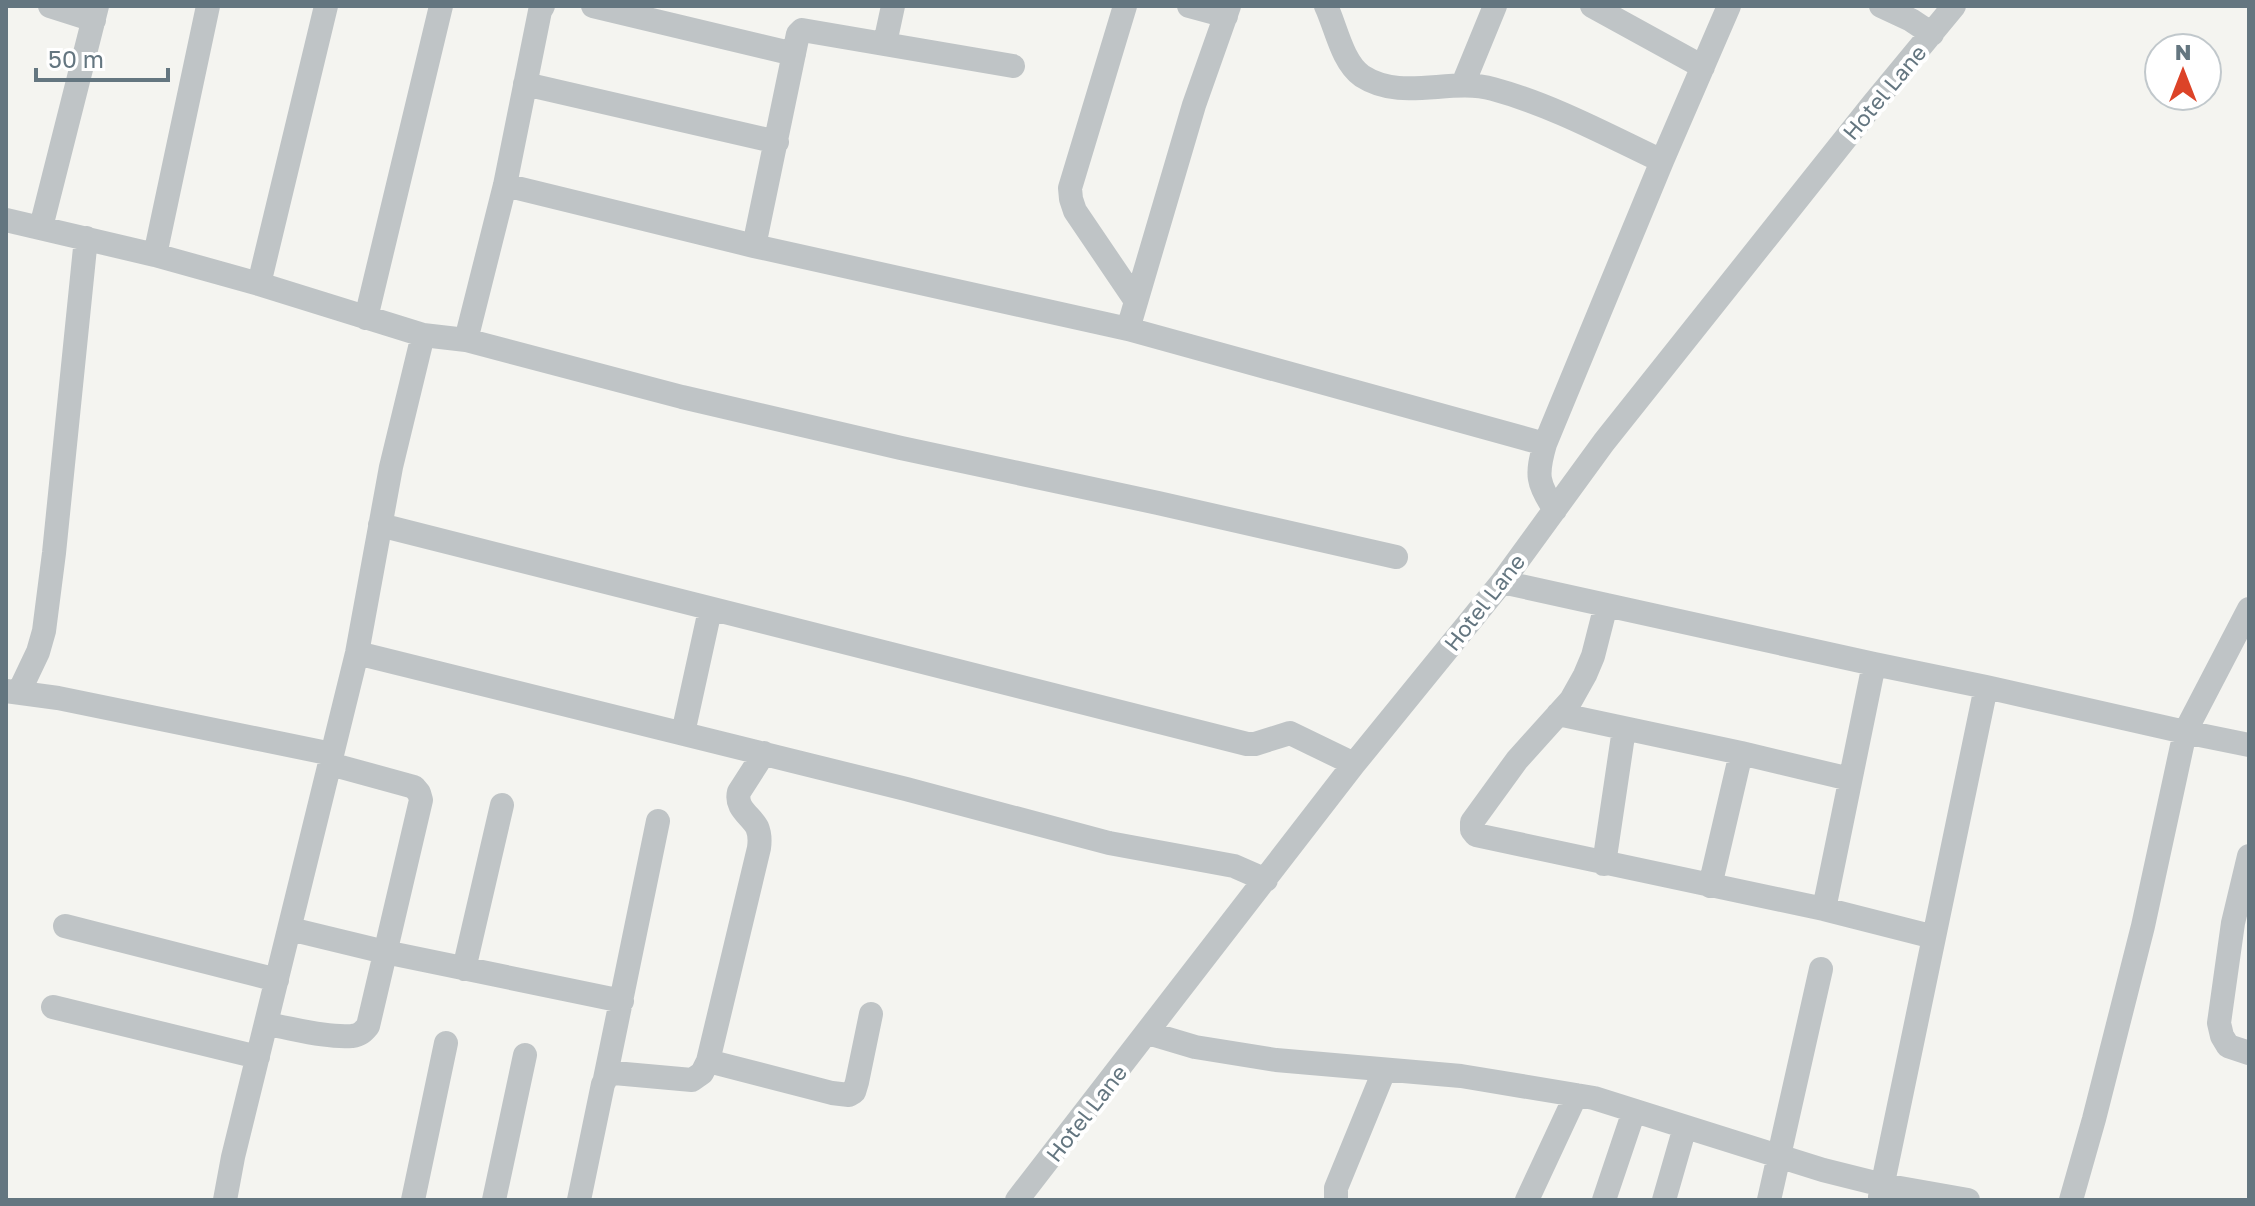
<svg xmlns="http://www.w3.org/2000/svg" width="2255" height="1206" font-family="'Golos Text',sans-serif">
<rect width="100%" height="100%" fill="#f4f4f0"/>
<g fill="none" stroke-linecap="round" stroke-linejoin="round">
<!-- minor -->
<path stroke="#bfc4c6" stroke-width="24" d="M50 6 94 20
M593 6 794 54
M1125 6 1070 188 1071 199 1075 211 1136 301
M1189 6 1226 16
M1326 6C1336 27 1342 62 1362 76 1402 102 1450 77 1493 89 1552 105 1607 135 1662 161
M1592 6 1703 67
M1881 6 1911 20 1932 34
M885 43 893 6
M525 84 777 142
M1463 84 1495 6
M505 185 754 246 1128 329 1545 444
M6 220 155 255 259 284 423 335 466 340 682 397 901 448 1158 503 1396 557
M41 227 97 6
M754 246 798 34 802 30 1013 66
M155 255 208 6
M259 284 326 6
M366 318 441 6
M1128 329 1194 105 1229 6
M466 340 505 185 540 11 543 6
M1555 510C1537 483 1536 475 1545 444L1662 161 1729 6
M380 525 1247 744H1255L1290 733 1354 764
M1502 582 1874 664 1986 687 2185 732 2249 745
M1606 605 1593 656 1585 675 1571 700 1517 760 1472 822V830L1476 835 1824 909 1934 937
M357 653 906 789 1109 843 1234 866 1266 880
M6 691 58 698 332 754
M19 692 38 652 44 631 54 553 86 238
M1558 714 1741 753 1850 779
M683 733 710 610
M2249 856 2233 923 2219 1023 2222 1036 2228 1046 2249 1053
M1604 864 1624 729
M1710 886 1741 753
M1824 909 1874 664
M65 926 277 980
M290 929 385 952 622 1001
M464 969 502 805
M53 1007 258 1057
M266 1024C292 1028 326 1038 352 1036 360 1035 363 1032 368 1026L421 800 419 793 414 787 330 764
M1148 1033 1195 1047 1276 1060 1461 1076 1594 1098 1823 1170 1883 1185 1968 1200
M708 1061 832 1093 849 1095 854 1092 857 1082 871 1014
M605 1079 658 821
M1880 1197 1986 687
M225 1200 233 1157 357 653 391 467 423 335
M413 1200 446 1043
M494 1200 525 1055
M579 1200 603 1084 608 1075 614 1073 692 1080 702 1073 708 1061 759 848C760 841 760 834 757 827 750 815 735 808 739 792L764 753
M1017 1200 1354 764 1502 582 1604 442 1873 104 1954 6
M1336 1200V1188L1384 1071
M1527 1200 1576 1095
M1604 1200 1634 1111
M1664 1200 1685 1127
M1769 1200 1821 969
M2071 1200 2094 1119 2143 926 2185 732 2249 609"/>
</g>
<g text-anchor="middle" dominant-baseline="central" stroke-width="8" stroke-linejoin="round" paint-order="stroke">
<!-- street labels -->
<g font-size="22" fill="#647680" stroke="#fff">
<text transform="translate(1884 92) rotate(-50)">Hotel Lane</text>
<text transform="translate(1484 602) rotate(-52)">Hotel Lane</text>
<text transform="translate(1086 1113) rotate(-52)">Hotel Lane</text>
</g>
</g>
<!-- border -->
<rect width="2255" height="1206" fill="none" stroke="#647680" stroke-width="16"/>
<!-- north arrow -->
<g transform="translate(2183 72)"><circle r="38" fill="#ffffff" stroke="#c1c8cc" stroke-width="2"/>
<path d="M0-6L14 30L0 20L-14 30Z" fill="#dc4328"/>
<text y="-12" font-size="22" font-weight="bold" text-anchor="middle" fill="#647680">N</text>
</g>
<!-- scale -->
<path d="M36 68v12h132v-12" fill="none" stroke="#647680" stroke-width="4"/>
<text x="48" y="68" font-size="24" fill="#647680" stroke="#ffffff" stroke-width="6" paint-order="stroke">50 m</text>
</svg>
